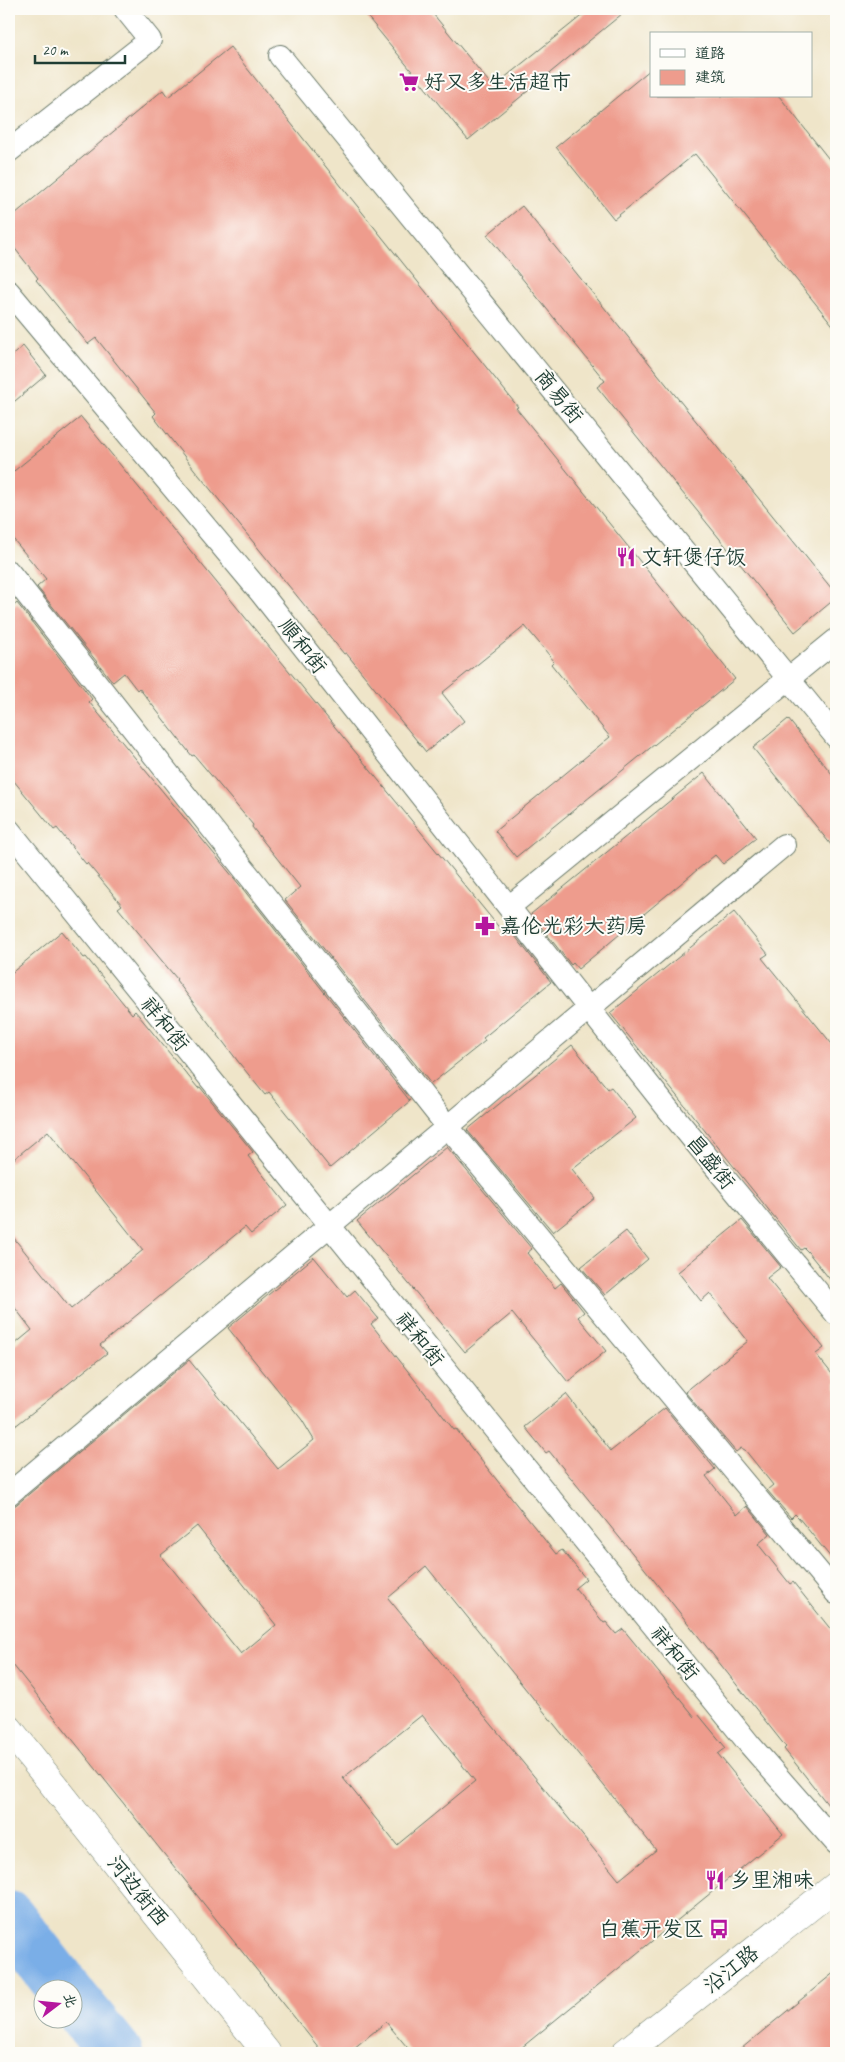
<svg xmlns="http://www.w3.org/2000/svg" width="845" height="2062" font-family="Caveat,'LXGW WenKai TC',sans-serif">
<rect width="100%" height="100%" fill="#fdfcf7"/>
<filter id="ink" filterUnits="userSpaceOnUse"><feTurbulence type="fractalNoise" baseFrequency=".02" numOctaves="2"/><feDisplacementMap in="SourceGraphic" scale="10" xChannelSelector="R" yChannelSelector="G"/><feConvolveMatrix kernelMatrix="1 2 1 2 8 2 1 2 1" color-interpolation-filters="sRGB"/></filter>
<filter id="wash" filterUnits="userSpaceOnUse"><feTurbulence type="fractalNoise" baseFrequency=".0096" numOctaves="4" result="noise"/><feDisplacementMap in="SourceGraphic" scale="20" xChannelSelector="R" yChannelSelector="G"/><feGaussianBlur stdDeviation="1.12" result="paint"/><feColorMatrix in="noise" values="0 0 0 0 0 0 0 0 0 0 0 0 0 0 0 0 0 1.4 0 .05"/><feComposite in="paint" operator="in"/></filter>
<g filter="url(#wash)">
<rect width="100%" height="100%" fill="#efe5c9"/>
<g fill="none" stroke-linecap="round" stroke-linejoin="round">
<!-- river -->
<path stroke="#7aaee7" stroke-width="54" d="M9 1918 65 1990
M72 1999 116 2053"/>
</g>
<g id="blocks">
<!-- building -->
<path fill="#ee9c8d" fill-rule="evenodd" d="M361 9H429L493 87 590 9H628L468 140Z
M230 47 518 407 516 408 735 679 516 857 495 831 610 737 551 664 554 661 525 626 442 693 464 721 426 752 346 653 344 654 194 469 153 416 156 413 96 338 88 344 36 280 38 278 9 241V219L163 90 168 97Z
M651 69V96H779L836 168V329L695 154 614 219 556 147Z
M522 206 836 594V598L795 632 597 387 605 381 487 235Z
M23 346 46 375 9 406V358Z
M81 417 502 931 505 935 511 931 551 982 483 1038 485 1041 431 1084 285 900 300 887 252 827 253 825 194 755 192 756 139 688 137 690 124 673 113 682 37 587 46 579 9 534V475Z
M17 603 92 699 89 702 243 889 410 1101 330 1168 269 1092 265 1095 240 1064 176 980 177 979 118 908 122 905 87 863 86 864 57 828 54 830 9 775V610Z
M788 719 836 779V851L753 748Z
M704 773 756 838 723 864 715 855 578 969 573 963 571 965 531 914Z
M734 912 768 954 762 958 836 1049V1287L808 1252 804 1248 801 1250 610 1013Z
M62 931 84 958 86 957 132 1014 135 1011 198 1088 200 1087 253 1152 248 1156 287 1205 251 1234 245 1227 100 1345 107 1353 9 1431V1349L32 1330 9 1300V1232L71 1309 143 1250 48 1131 9 1163V975Z
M572 1045 608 1089 611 1087 636 1118 572 1169 595 1198 553 1232 467 1130Z
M447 1147 532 1249 527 1253 555 1288 561 1283 584 1312 578 1317 606 1351 568 1382 512 1313 465 1352 357 1221Z
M742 1220 781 1267 767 1278 824 1348 816 1354 836 1379V1564L798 1517 795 1514 791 1518 767 1490 773 1485 745 1450 741 1448 736 1452 685 1392 748 1341 710 1293 701 1301 678 1272Z
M626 1231 648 1259 605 1295 581 1267Z
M314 1257 347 1297 355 1290 378 1318 371 1324 454 1430 456 1429 556 1554 562 1550 586 1579 575 1588 604 1623 606 1622 616 1634 623 1629 695 1717 698 1714 726 1748 718 1754 783 1834 515 2053H412L386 2022 348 2053H323L9 1660V1509L17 1504 189 1360 278 1469 314 1440 302 1420 228 1328ZM197 1526 276 1625 241 1654 161 1555ZM426 1566 656 1850 619 1880 388 1598ZM422 1715 475 1781 397 1845 343 1778Z
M566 1394 611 1451 665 1408 715 1469 706 1476 737 1515 747 1506 770 1534 758 1544 790 1584 793 1582 836 1636V1815L784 1749 786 1747 641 1564 549 1451 546 1453 525 1427Z
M836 1971V2053H736L803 1998Z"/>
</g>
</g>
<g filter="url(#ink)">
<use href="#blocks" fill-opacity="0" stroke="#687868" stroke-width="1"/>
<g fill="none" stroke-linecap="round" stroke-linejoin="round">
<defs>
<path id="minor" d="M280 56 836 737
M9 151 150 40 125 9
M9 292 261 593 668 1109 836 1314
M9 572 447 1126 836 1593
M9 830 750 1745 836 1843
M509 907 836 640
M9 1494 784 845"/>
<path id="tertiary" d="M9 1729 267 2053
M625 2053 836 1886"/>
</defs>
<!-- minor casing -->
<use href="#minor" stroke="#687868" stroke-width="24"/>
<!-- tertiary casing -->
<use href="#tertiary" stroke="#687868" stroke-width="29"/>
<!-- minor -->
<use href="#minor" stroke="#fff" stroke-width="22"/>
<!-- tertiary -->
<use href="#tertiary" stroke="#fff" stroke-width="28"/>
</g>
</g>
<!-- icons -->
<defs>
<symbol id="supermarket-bare" viewBox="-9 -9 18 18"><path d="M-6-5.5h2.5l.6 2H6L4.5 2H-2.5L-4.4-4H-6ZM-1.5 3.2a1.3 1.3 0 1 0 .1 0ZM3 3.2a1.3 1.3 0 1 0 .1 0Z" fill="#b5179e" stroke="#fdfcf7" stroke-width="2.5" paint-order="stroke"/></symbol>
<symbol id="restaurant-bare" viewBox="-9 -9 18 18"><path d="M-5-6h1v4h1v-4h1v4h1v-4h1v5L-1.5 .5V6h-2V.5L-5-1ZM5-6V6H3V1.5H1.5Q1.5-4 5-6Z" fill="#b5179e" stroke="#fdfcf7" stroke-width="2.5" paint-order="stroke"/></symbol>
<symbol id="pharmacy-bare" viewBox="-9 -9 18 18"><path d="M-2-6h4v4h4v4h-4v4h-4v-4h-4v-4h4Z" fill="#b5179e" stroke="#fdfcf7" stroke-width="2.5" paint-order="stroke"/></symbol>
<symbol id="bus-bare" viewBox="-9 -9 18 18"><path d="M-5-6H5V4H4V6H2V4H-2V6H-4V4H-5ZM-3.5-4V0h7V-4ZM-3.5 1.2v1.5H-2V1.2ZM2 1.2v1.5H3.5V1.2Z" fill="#b5179e" stroke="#fdfcf7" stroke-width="2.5" paint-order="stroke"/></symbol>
</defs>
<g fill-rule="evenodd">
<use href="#supermarket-bare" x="395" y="68" width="28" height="28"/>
<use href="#restaurant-bare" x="612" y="543" width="28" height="28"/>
<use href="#pharmacy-bare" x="471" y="912" width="28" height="28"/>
<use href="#restaurant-bare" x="701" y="1866" width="28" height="28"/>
<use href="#bus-bare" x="705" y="1915" width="28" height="28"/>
</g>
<g text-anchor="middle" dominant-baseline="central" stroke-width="4" stroke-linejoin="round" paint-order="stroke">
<!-- poi labels -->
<g font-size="21" fill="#1f3d34" stroke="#fdfcf7" text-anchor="start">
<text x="424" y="82">好又多生活超市</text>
<text x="641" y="557">文轩煲仔饭</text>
<text x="500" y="926">嘉伦光彩大药房</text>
<text x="730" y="1880">乡里湘味</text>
<text x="704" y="1929" text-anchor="end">白蕉开发区</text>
</g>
<!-- street labels -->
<g font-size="21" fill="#1f3d34" stroke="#fdfcf7">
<text transform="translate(559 396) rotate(51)">商易街</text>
<text transform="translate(303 646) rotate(52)">順和街</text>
<text transform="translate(165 1024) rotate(51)">祥和街</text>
<text transform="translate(711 1162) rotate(51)">昌盛街</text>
<text transform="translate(420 1339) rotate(51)">祥和街</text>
<text transform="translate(675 1653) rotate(51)">祥和街</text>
<text transform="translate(138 1891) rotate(51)">河边街西</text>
<text transform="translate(731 1969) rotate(-38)">沿江路</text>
</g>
</g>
<!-- margin -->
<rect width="845" height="2062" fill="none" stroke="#fdfcf7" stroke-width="30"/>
<!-- legend -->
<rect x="650" y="32" width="162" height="65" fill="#fdfcf7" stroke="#a4b0a9"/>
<rect x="660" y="49" width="25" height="8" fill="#ffffff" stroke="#a4b0a9"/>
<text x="695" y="58" font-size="15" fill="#1f3d34">道路</text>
<rect x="660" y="70" width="25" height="15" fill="#ee9c8d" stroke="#a4b0a9"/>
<text x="695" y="82" font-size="15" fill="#1f3d34">建筑</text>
<!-- north arrow -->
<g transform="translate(58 2004) rotate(74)"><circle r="24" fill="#fdfcf7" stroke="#a4b0a9"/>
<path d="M0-4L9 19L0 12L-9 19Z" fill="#b5179e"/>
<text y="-8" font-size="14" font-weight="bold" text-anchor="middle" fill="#1f3d34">北</text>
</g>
<!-- scale -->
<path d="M35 55v8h90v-8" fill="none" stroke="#1f3d34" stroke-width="2.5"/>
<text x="42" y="55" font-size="15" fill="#1f3d34" stroke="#fdfcf7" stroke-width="4" paint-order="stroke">20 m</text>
</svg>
